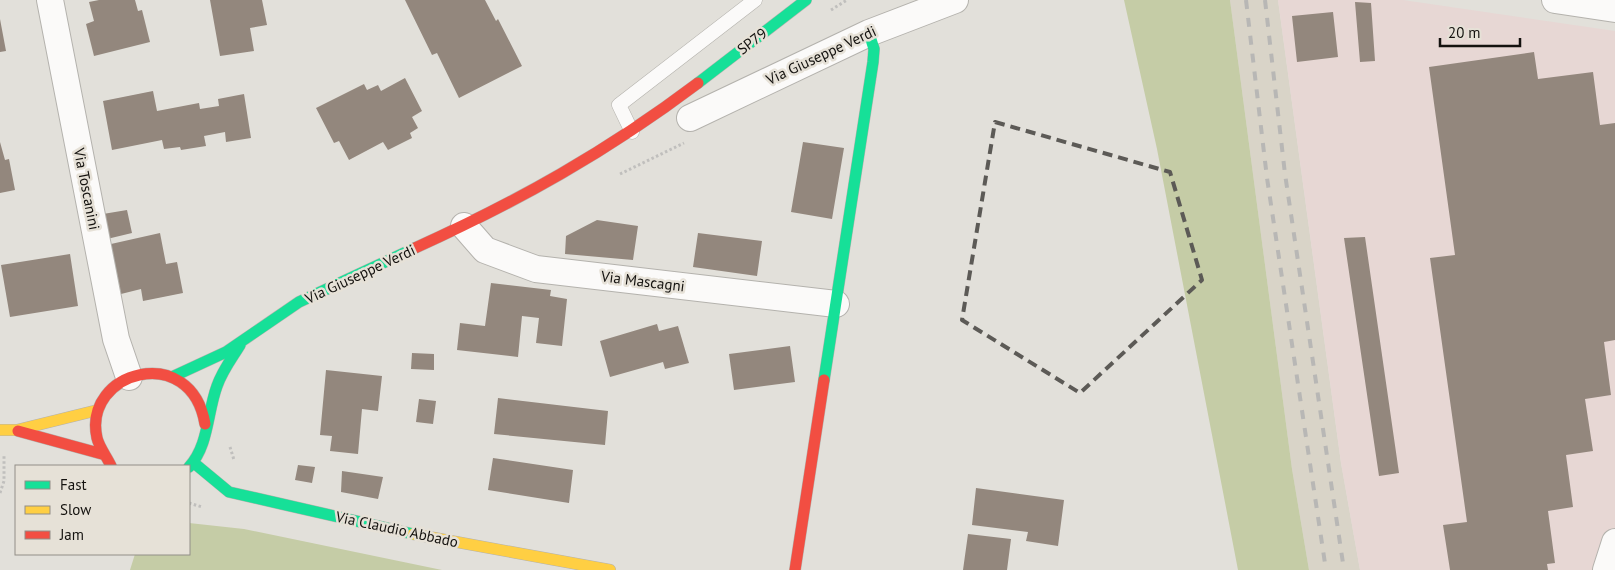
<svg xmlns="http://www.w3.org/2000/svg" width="1615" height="570" font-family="'PT Sans',sans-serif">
<rect width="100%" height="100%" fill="#e2e0da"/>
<!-- built -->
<path fill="#d9d4c8" d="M1230 0H1278L1341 463 1360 570H1309L1292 469Z"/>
<!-- industrial -->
<path fill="#e7d7d4" d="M1278 0H1403L1615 31V570H1360L1341 463Z"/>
<!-- green -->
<path fill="#c5cca6" d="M1124 0H1230L1292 469 1309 570H1238L1157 149Z
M189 523 244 529 442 570H130L135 554H189Z"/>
<!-- building -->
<path fill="#93877d" d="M99 0H135L138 11 142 10 150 42 94 56 86 24 94 21 89 2Z
M210 0H262L267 25 250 28 254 51 220 56Z
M405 0H485L496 21 498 19 522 66 459 98 437 53 432 55Z
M1355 2 1371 3 1375 61 1360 62Z
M1333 12 1338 57 1297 62 1292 16Z
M0 19 6 51 0 52Z
M1534 52 1538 79 1593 72 1600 125 1615 123V340L1604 342 1611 395 1585 399 1593 451 1566 455 1573 507 1548 511 1555 563 1547 564 1548 570H1450L1443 525 1467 522 1430 258 1455 255 1429 67Z
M405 78 422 111 412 117 418 128 410 133 412 138 388 150 383 142 349 160 339 141 334 143 316 108 364 84 367 90 378 85 381 91Z
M153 91 157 111 199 103 200 109 219 106 218 99 244 94 251 138 226 142 225 132 204 136 206 146 181 150 180 147 164 149 162 140 112 150 103 101Z
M0 142 5 160 9 159 15 190 0 193Z
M803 142 844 148 832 219 791 212Z
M127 210 132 233 107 239 103 214Z
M597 220 638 226 633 260 565 254 566 236Z
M160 233 166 264 177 262 183 293 143 301 141 289 121 294 111 244Z
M698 233 762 241 757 276 693 267Z
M1365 237 1399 473 1379 476 1344 238Z
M70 254 78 306 10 317 1 265Z
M491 283 551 290 550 296 567 299 562 346 536 343 539 318 522 316 518 357 457 350 460 323 485 326Z
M657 324 659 331 678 326 689 363 665 369 663 362 610 377 600 341Z
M790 346 795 382 734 390 729 354Z
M412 353 434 354V370L411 369Z
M326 370 382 376 378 411 362 409 358 454 330 451 332 436 320 435Z
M498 398 608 411 605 445 494 434Z
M419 399 436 401 433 424 416 422Z
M493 458 573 470 569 503 488 490Z
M298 465 315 467 312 483 295 480Z
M342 471 383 477 378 499 341 492Z
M976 488 1064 500 1058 546 1026 541 1028 532 972 525Z
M968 534 1011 539 1007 570H963Z"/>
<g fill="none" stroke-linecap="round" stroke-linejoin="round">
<defs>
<path id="lane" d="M632 132 619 105 755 0"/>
<path id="street" d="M50 0 116 339 129 377
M1555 0 1615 9
M690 118 869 33 955 0
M464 226 485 250 536 269 836 304
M1606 570 1615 542"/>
<path id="fast" d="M698 83 806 0
M172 377 226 352 299 302 415 248
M824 380 873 62 874 49 869 33
M194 463 229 492 413 534
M189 467C209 445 207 413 217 386 222 371 232 358 240 345"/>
<path id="slow" d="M0 430H17L98 410
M413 534 610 570"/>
<path id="jam" d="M415 248C517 202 608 151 698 83
M18 431 102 454
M111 466C107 457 99 447 97 438 82 371 191 341 205 424
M795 570 824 380"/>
</defs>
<!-- lane casing -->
<use href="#lane" stroke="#b4b2ad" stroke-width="15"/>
<!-- street casing -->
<use href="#street" stroke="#b4b2ad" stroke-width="28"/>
<!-- fast casing -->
<use href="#fast" stroke="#b4b2ad" stroke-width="12"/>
<!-- slow casing -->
<use href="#slow" stroke="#b4b2ad" stroke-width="12"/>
<!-- jam casing -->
<use href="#jam" stroke="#b4b2ad" stroke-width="12"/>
<!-- path -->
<path stroke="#c0bfbd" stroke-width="3" stroke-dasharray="2.5 2.5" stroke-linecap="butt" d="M831 10 847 0
M620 174 684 143
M230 447 234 460
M0 493 4 481V456
M189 503 202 507"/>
<!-- lane -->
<use href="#lane" stroke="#fbfaf9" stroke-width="14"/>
<!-- street -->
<use href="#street" stroke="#fbfaf9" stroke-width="26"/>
<!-- fast -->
<use href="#fast" stroke="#16e098" stroke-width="11"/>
<!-- slow -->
<use href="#slow" stroke="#ffcf43" stroke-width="11"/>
<!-- jam -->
<use href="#jam" stroke="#f24e42" stroke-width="11"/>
<!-- rail -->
<path stroke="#b8b7b5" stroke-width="4" stroke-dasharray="9 9" stroke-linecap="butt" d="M1246 0 1267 178 1326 570
M1265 0 1285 174 1344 570"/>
</g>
<!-- marked area -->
<path fill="none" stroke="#5c5a56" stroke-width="4" stroke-dasharray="10 6" stroke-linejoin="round" d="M995 122 1170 172 1202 280 1080 393 962 320Z"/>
<g text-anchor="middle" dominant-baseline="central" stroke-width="5" stroke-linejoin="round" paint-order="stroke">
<!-- street labels -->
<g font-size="15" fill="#14120f" stroke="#e6e1d7">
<text transform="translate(752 41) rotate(-37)">SP79</text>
<text transform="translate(821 55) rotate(-25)">Via Giuseppe Verdi</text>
<text transform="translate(87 189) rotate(79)">Via Toscanini</text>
<text transform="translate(360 274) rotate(-25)">Via Giuseppe Verdi</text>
<text transform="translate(643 281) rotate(7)">Via Mascagni</text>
<text transform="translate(397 529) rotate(12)">Via Claudio Abbado</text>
</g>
</g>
<!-- legend -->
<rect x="15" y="465" width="175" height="90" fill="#e6e1d7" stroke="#928e87"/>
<rect x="25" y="481" width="25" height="8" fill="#16e098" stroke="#928e87"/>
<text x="60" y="490" font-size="15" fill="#14120f">Fast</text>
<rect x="25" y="506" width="25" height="8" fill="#ffcf43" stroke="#928e87"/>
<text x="60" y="515" font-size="15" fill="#14120f">Slow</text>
<rect x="25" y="531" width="25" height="8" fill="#f24e42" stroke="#928e87"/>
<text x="60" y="540" font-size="15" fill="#14120f">Jam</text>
<!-- scale -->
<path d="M1440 38v8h80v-8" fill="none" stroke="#14120f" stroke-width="2.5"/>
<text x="1448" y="38" font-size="15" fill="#14120f" stroke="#e6e1d7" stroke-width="4" paint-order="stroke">20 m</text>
</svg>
